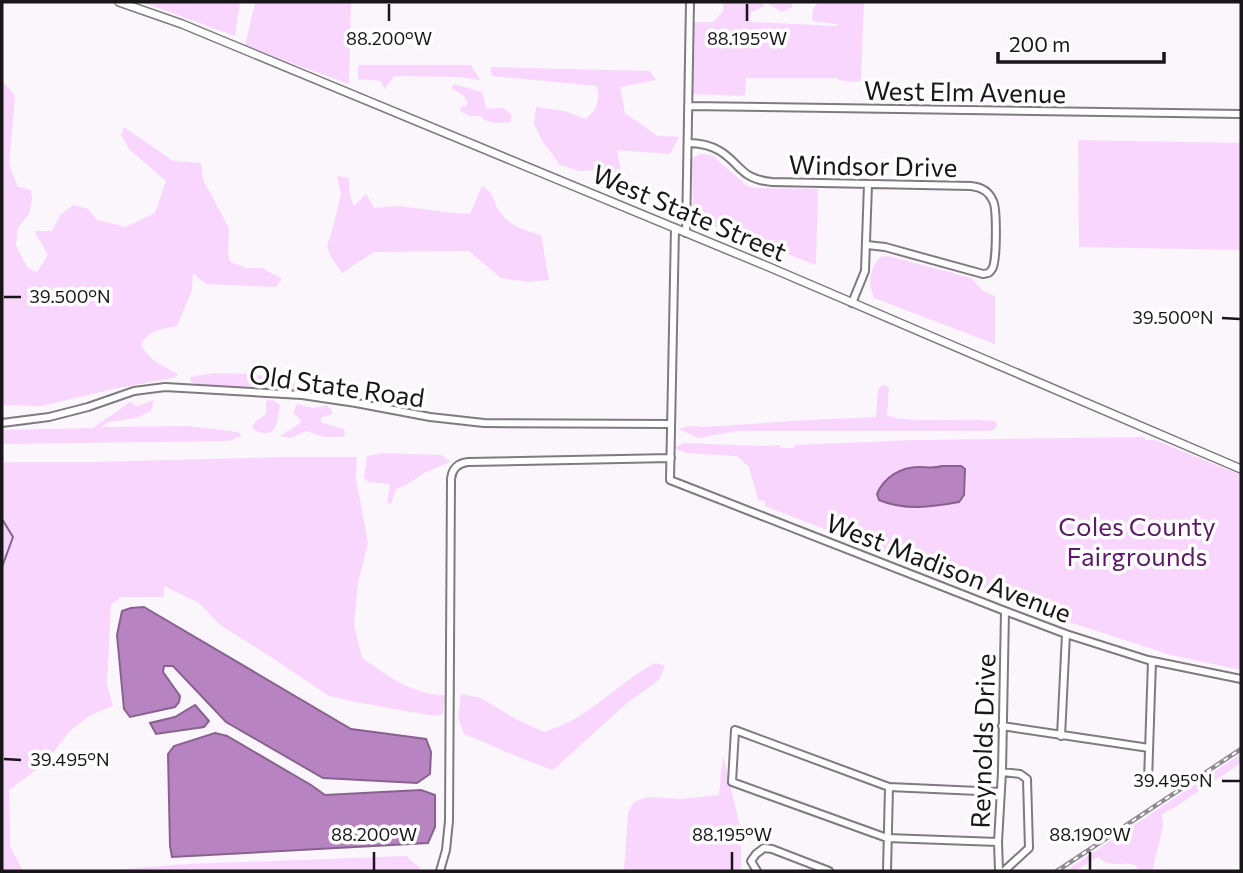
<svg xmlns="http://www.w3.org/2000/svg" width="1243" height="873" font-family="Commissioner,sans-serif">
<rect width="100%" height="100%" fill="#fbf5fc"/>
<!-- green -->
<path fill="#f8d6fe" d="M142 2H240L235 36Z
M255 2H351L349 84 245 46Z
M723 2H793L792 7 782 12 765 2 763 7 751 12 749 22 837 26V24L812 21 813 9 819 2H864L861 81 853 82 838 80V78H746L745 96 693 94V22H713L723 11Z
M358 65H471L480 80 458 77 394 76 385 89 380 81 358 79Z
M490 67 650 71 656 80 620 87 625 113 658 136 679 137 670 154 617 150 622 178 606 170 579 171 560 165 541 139 534 124 536 107 565 111 586 119C597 109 600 101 597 86L492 76Z
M2 83 5 84 15 96 9 165 18 187 31 190 32 199 29 214 18 228 16 245 27 267 37 272 48 255 34 231H52L60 215 73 205 88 209 97 220 126 227 155 213 166 181 130 150 121 135 124 127 173 161 201 163 203 180 229 228 228 253 230 262 247 268H262L282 279 276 287 206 284 193 273 192 290 177 326C162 329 148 330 141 345 150 361 164 366 179 375L172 378 113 389 41 406 2 405Z
M454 84 481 92 483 94 486 109C497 108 506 105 512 117L510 122C501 124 493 123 484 120L481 116H471L461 112 460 108 466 106 467 102 463 95 451 88Z
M1078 140 1241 143V250L1079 247Z
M700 154 712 155 747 186 756 188 818 189 816 265 693 218 692 158Z
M337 176 349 178V192L354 206 366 194 374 208 399 206 454 213 470 214 482 186C498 196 491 201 501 213 511 227 525 230 541 235L549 280 529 282 501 278 469 251 374 252 342 273 331 257 327 246 333 227 341 194Z
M888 256 971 278 983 291 995 296V344L874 298C868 283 869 270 880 257Z
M214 373 253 374 284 382 329 388 332 392 330 394 203 386 191 382 190 377Z
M883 385 889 387 887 415C897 420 909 419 920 420 945 421 971 418 996 421L997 425 994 430 988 431H738L698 438 679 429 689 426 703 427 808 420 876 417 878 389Z
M154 400 151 411 136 418 109 422 101 427 188 426 238 432 242 436 229 441 2 444V430L93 428 130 402 137 406Z
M273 400 280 405C277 416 280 435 263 433 255 432 257 432 252 427L255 422 266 414V401Z
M297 404 313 408 327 405 331 409 333 414 322 417 320 422 344 429 345 435 343 437H324L306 431 291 438 280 436C287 431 295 428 302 421L293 413Z
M1144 437 1146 440H1155L1241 475V670L1171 655 1029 609 765 506V501L758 500 749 467 737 456 686 453 673 448 684 443 763 446 781 445 780 448H794L795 445 916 440Z
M383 453 442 455 450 462 424 473 408 484 396 489 391 504 387 503 390 484 368 482 364 478 367 456Z
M281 457H357L356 479 368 543 358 583 354 624 362 658C387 675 414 696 445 695L443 714 435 716 406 711 356 702 329 696 271 657 220 625 199 603 164 586V597H121L111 605 107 684 113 706 89 716 70 731 44 764 9 790 10 846 22 869 29 871H2V462H94Z
M655 663 665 666 659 680 626 704 553 770C523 760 494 746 464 734L458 718 461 694 481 698 514 718 544 732C552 729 561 726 569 722 600 706 624 679 655 663Z
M1241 754V763L1175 807 1162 814 1163 827 1153 868 1154 871H1122L1140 868C1128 860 1122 866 1109 863 1106 863 1100 859 1098 857L1075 871H1065Z
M723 756 738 818 741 837V871H624L628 812 634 802 648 797 682 799 719 795Z
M406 856 420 868 419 871H96L190 864Z"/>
<!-- water -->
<path fill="#b783c1" stroke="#88628f" stroke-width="2" d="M942 466H961L965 469 964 495 959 502C932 507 905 511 879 500L877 494C884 477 901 467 919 467 927 467 933 469 942 466Z
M144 607 351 729 426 739 431 752 430 774 417 783 323 778 226 722 173 666H164L163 672 180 696 179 702 175 707 130 717 124 709 117 635 122 611 131 608Z
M195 705 209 721 204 727 156 734 150 723 175 717Z
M215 733 227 736 311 785 325 795 421 790 435 795V827L428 843 172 857 170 846 168 754 174 746Z"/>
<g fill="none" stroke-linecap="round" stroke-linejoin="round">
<!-- stream -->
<path stroke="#88628f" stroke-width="2" d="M2 435V436
M2 519 13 537 2 567"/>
<defs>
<path id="minor" d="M688 106 1241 114
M688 143C699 143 710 145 720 151 742 165 740 179 772 182L971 186C981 187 989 191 993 201 997 208 997 263 992 269 989 274 988 273 983 274L885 247 867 245
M675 228 670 480 1005 611 1066 634 1148 660 1241 679
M686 233 690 2
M852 303 865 271 868 184
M2 423 49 417 88 407 134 391 165 387 302 395 356 403 430 417 484 423 671 424
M1002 726 1149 748
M1061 736 1066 634
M1002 772 1020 774 1027 779 1029 848 1004 871
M1148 781 1152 661
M998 842 887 838 732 782 735 730 889 787 1001 792
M440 871 446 850 449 821 451 479C452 469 458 463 468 462L671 458
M757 871 751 861 756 854 764 848 772 849 829 871
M887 871 889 787
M999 871 998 842 1002 772 1005 611"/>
<path id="tertiary" d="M119 2 182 24 769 267 1241 469"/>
</defs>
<!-- minor casing -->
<use href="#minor" stroke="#7f7a80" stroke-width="10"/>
<!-- tertiary casing -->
<use href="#tertiary" stroke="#7f7a80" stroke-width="10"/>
<!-- minor -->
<use href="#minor" stroke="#fff" stroke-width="6"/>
<!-- tertiary -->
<use href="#tertiary" stroke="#fff" stroke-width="7"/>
<defs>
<path id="rail" d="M1057 871 1241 749"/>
</defs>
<!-- rail casing -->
<use href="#rail" stroke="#8f8a8f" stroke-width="4.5"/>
<!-- rail -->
<use href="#rail" stroke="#fff" stroke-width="2" stroke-dasharray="5" stroke-linecap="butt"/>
</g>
<!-- ticks -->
<path fill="none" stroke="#191619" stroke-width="2.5" d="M389 21V4M747 21V4M4 297H21M1222 318 1240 319M4 759 21 760M1222 781H1240M374 870V852M732 870V852M1090 870V852"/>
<g text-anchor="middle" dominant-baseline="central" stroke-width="7" stroke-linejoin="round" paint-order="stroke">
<!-- street labels -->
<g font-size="26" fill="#191619" stroke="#fff">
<text transform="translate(965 91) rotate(1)">West Elm Avenue</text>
<text transform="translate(873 165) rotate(1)">Windsor Drive</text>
<text transform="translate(690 212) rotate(23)">West State Street</text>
<text transform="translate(337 385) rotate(8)">Old State Road</text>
<text transform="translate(949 567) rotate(21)">West Madison Avenue</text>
<text transform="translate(982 741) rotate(-88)">Reynolds Drive</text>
</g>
<!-- park labels -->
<g font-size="26" fill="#5b1b66" stroke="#fff">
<text x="1137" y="525">Coles County<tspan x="1137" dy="30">Fairgrounds</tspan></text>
</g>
</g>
<g font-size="18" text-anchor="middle" fill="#191619" stroke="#fff" stroke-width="7" stroke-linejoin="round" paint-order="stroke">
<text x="389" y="45">88.200°W</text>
<text x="747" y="45">88.195°W</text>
<text x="70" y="303">39.500°N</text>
<text x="1173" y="324">39.500°N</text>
<text x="70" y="766">39.495°N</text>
<text x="1173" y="787">39.495°N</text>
<text x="374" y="841">88.200°W</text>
<text x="732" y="841">88.195°W</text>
<text x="1090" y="841">88.190°W</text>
</g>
<!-- border -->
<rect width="1243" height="873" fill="none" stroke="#191619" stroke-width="7"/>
<!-- scale -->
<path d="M998 52v10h166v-10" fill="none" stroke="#191619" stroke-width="3.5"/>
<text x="1009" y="52" font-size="21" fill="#191619" stroke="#ffffff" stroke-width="5" paint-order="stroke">200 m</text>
</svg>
